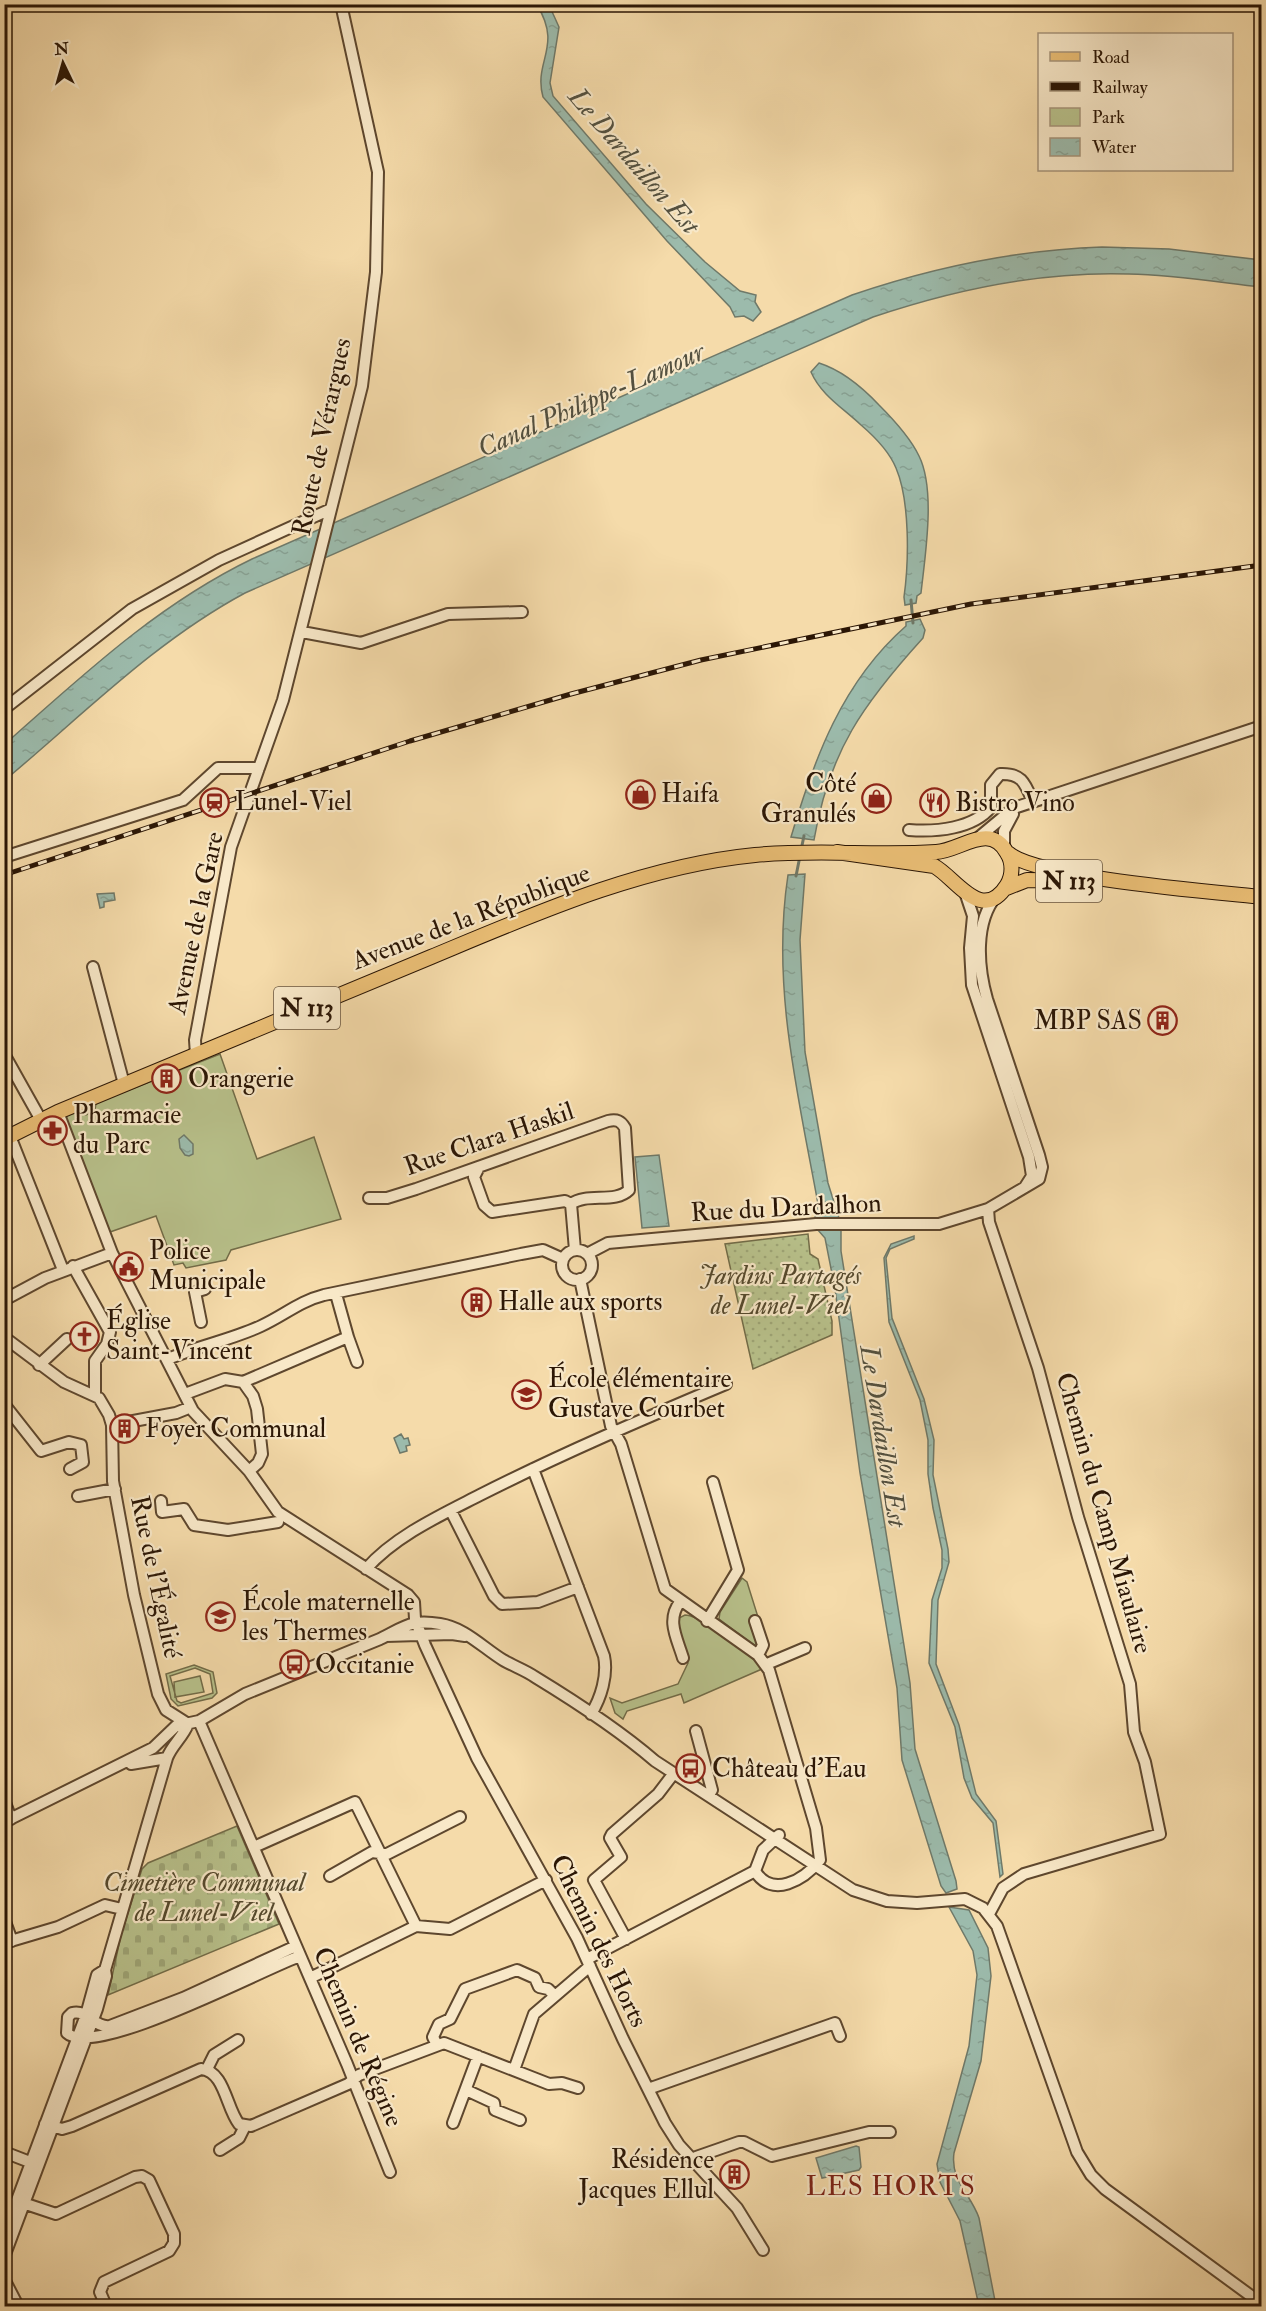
<svg xmlns="http://www.w3.org/2000/svg" width="1266" height="2311" font-family="'IM FELL Double Pica',serif">
<defs>
<pattern id="cemetery-stones" width="16" height="16" patternUnits="userSpaceOnUse" patternTransform="scale(1.5)"><rect width="16" height="16" fill="#b8c18b"/><path d="M2 7V4a2 2 0 0 1 4 0v3zM10 15v-3a2 2 0 0 1 4 0v3z" fill="#9ea576"/></pattern>
<pattern id="garden-dots" width="8" height="8" patternUnits="userSpaceOnUse" patternTransform="scale(1.5)"><rect width="8" height="8" fill="#b8c18b"/><path d="M2 2h.1M6 6h.1" fill="none" stroke="#9ea576" stroke-width="1.8" stroke-linecap="round"/></pattern>
<pattern id="water-ripples" width="26" height="14" patternUnits="userSpaceOnUse" patternTransform="scale(1.5)"><rect width="26" height="14" fill="#9cbbac"/><path d="M2 4q2-2 4 0t4 0M15 11q2-2 4 0t4 0" fill="none" stroke="#87a092"/></pattern>
</defs>
<rect width="100%" height="100%" fill="#f5dbaa"/>
<filter id="stains"><feTurbulence type="fractalNoise" baseFrequency=".00333" numOctaves="4"/><feColorMatrix values="0 0 0 0 .2 0 0 0 0 .09 0 0 0 0 .02 0 0 0 .5 -.17"/></filter>
<radialGradient id="worn" r=".72"><stop offset=".6" stop-color="#630" stop-opacity="0"/><stop offset="1" stop-color="#630" stop-opacity=".3"/></radialGradient>
<!-- cemetery -->
<path fill="url(#cemetery-stones)" stroke="#726c48" stroke-width="1.5" d="M237 1826 279 1924 108 1995 121 1935 142 1869 148 1863Z"/>
<!-- park -->
<path fill="#b8c18b" stroke="#726c48" stroke-width="1.5" fill-rule="evenodd" d="M220 1054 257 1159 314 1137 341 1219 231 1250 226 1260 186 1268 183 1263 174 1265 156 1216 110 1232 65 1116 77 1111 86 1115 95 1110 96 1103Z
M742 1578 747 1582 758 1617V1648L719 1619 720 1612Z
M685 1615C702 1615 744 1653 760 1664L762 1669 684 1703 681 1694 627 1711 623 1719 615 1713 610 1698 622 1703 678 1684 688 1663 676 1624 679 1618Z
M194 1665 213 1672 217 1693 212 1698 178 1706 171 1699 166 1674ZM195 1668 210 1674 213 1693 181 1703 177 1701 170 1676Z
M200 1676 204 1692 175 1697 174 1682Z"/>
<!-- garden -->
<path fill="url(#garden-dots)" stroke="#726c48" stroke-width="1.5" d="M808 1234 810 1254 818 1259 832 1321V1335L753 1369 725 1244Z"/>
<!-- water -->
<path fill="url(#water-ripples)" stroke="#6f7969" stroke-width="1.5" d="M537 5H549L559 27 550 83 553 96 646 204 705 262 740 291 756 295 755 302 761 312 753 321 744 316 735 317 730 307 667 241 543 97C533 61 563 47 537 5Z
M1102 247 1169 249 1261 260V287C1217 282 1174 275 1129 274 1041 271 956 289 873 317L245 593C154 642 83 715 5 780V744C83 675 157 605 252 559L852 295C934 267 1015 250 1102 247Z
M819 363C841 370 863 388 879 405 894 420 910 437 919 456 936 490 925 556 921 593L917 596 916 603 905 605 904 597C909 561 910 501 896 468 889 451 875 437 861 425 843 408 821 395 811 372Z
M920 619 925 630 923 638C864 703 829 751 814 840L791 837C814 759 842 682 906 626V622Z
M805 874 800 940 805 1052 828 1183 839 1218H815L818 1204C798 1094 771 986 788 875Z
M114 893 115 900 104 902V907L100 908 97 894Z
M184 1135 193 1144V1154L189 1156 185 1155 180 1148 179 1139Z
M659 1155 669 1226 642 1228 635 1157Z
M817 1229H841V1251L910 1683 915 1749 956 1881 957 1889 946 1893 941 1886 902 1760 897 1688 860 1473 835 1289 825 1238Z
M914 1236V1239L890 1249 886 1258 892 1318 924 1399 934 1440 933 1475 948 1549 949 1562 938 1600 936 1664 959 1725 976 1794 996 1821 1003 1874 1000 1877 993 1823 972 1798 964 1778 955 1727 929 1663 932 1600 942 1568V1550L933 1508 928 1474V1440L920 1400 889 1322 884 1258 891 1244Z
M401 1434 404 1439 408 1438 410 1445 406 1446 407 1451 400 1453 394 1438Z
M949 1907 969 1910 988 1948 991 1976 981 2061 954 2153C950 2181 971 2194 979 2218L996 2306H979L960 2221 940 2182 937 2164 969 2046 977 1975 973 1951Z
M856 2146 859 2147 861 2167 859 2170 822 2178 816 2158Z"/>
<g fill="none" stroke-linecap="round" stroke-linejoin="round">
<!-- stream -->
<path stroke="#6f7969" stroke-width="3" d="M911 600 913 623
M801 850 804 836
M796 876 800 856"/>
<defs>
<path id="minor" d="M302 632 361 643 448 614 522 612
M4 709 132 609 219 560 331 509
M909 830C936 832 973 829 991 807V785L1000 774C1022 773 1025 783 1033 802
M978 838 1014 808 1262 726
M1004 848V831L1013 814
M4 857 183 800 218 768H259
M966 895 973 916 970 948 972 985 1029 1157 1032 1176 1025 1187
M93 967 124 1084
M4 1054 41 1120
M196 1055 195 1040 231 847 283 700 362 386 376 272 378 172 341 4
M58 1112 112 1253 193 1411 249 1471 278 1512 408 1595 414 1602 415 1619 425 1645 477 1758 577 1938 623 2039 665 2123 679 2145 737 2208 763 2250
M10 1136 63 1270
M479 1167 474 1177 484 1205 492 1212 565 1201 571 1204
M369 1198H387L416 1189 608 1121C617 1119 621 1121 625 1128L629 1190C615 1204 587 1192 571 1204
M571 1204 575 1250
M988 1209 989 1222 1038 1368 1078 1517 1130 1684 1134 1732 1145 1762 1160 1834 1024 1874 1003 1888 989 1914
M562 1265a15 15 0 1 1 30 0a15 15 0 1 1-30 0Z
M587 1254 608 1243 816 1224H939L988 1209 1039 1179 1042 1167 1039 1155 987 999C978 967 974 922 997 895
M73 1266 110 1332 107 1344 95 1361V1396
M580 1279 611 1426 621 1444 665 1589 758 1655 769 1670 816 1828 820 1860C804 1880 772 1899 755 1871L763 1850 779 1835
M4 1300 45 1278 112 1253
M201 1322 195 1292 205 1289
M4 1337 64 1382 99 1398 109 1415 112 1425 113 1481 134 1595 158 1694 166 1710 188 1724
M348 1337 357 1362
M168 1359C198 1346 231 1340 261 1326 283 1316 300 1301 324 1295L521 1254 543 1250 563 1259
M39 1365 67 1339
M243 1382 348 1337 336 1294
M243 1382 253 1396 257 1409 262 1454 258 1463 249 1471
M185 1394 225 1379 243 1382
M4 1404 41 1451 69 1442 81 1445 83 1462 70 1469
M112 1425 176 1413 191 1407
M533 1469 604 1656C608 1675 601 1698 591 1714
M78 1496 115 1489
M161 1501 162 1512 184 1509 194 1525 228 1530 278 1522
M451 1511 494 1596 502 1604 538 1602 578 1587
M366 1569C395 1536 441 1515 480 1495 561 1454 643 1419 726 1384
M680 1602C666 1620 677 1638 683 1658
M707 1621 738 1570 713 1482
M755 1621 763 1645 758 1655
M386 1636 452 1634 465 1636
M767 1664 805 1648
M199 1721 347 2064 390 2172
M696 1731 712 1790 709 1795
M131 1764 167 1758
M4 1800 11 1819
M4 1822 153 1748 176 1726 199 1721 245 1694 380 1639C405 1627 410 1619 440 1624 465 1628 482 1647 503 1660 513 1666 525 1670 535 1677 576 1702 618 1729 655 1761L853 1890 887 1901 917 1903 965 1899 983 1908 997 1926 1077 2152 1091 2175 1105 2189 1262 2304
M254 1847 355 1802 416 1926
M330 1876 372 1852 387 1854 460 1817
M4 1919 12 1941
M626 1939 594 1880 621 1857 610 1838 612 1834 658 1794 674 1773
M4 1943 58 1927 105 1905 122 1909
M296 1946 183 1998 110 2026C94 2028 88 2009 72 2013L68 2017 67 2033C94 2059 263 1969 300 1956
M587 1959 755 1871
M310 1978 416 1926 450 1929 546 1880
M437 2045 433 2037 439 2024 450 2019 465 1989 517 1970 535 1978 539 1987 548 1989 554 1995
M207 2069 214 2055 238 2040
M514 2070 534 2014 590 1966
M648 2089 835 2023 840 2036
M466 2090 494 2103 495 2110 520 2120
M453 2123 478 2056
M45 2124 62 2129 72 2126 201 2069C225 2071 226 2108 239 2124L251 2126 348 2084 359 2075 444 2043 549 2084 562 2083 578 2088
M220 2150 239 2138 245 2126
M4 2152 35 2164
M694 2160 696 2157 739 2142H744L772 2156 869 2132H890
M17 2201 56 2214 135 2177 142 2176 149 2180 174 2234V2243L169 2251 104 2282 100 2292 106 2306
M4 2235 86 2015 97 1975 105 1970
M4 2257 97 2009 106 1976 105 1970 167 1758C172 1745 183 1737 188 1724
M4 2279 18 2306"/>
<path id="major" d="M1008 853C1036 878 1215 892 1262 897
M1004 889 1027 880 1085 881
M4 1139 58 1112C183 1061 306 1008 431 957 534 914 642 866 755 855 815 849 876 856 936 852 960 851 990 821 1007 853 1013 862 1013 875 1007 885 982 925 955 877 934 866L837 852"/>
</defs>
<!-- minor casing -->
<use href="#minor" stroke="#5e472e" stroke-width="14"/>
<!-- major casing -->
<use href="#major" stroke="#2b1605" stroke-width="16"/>
<!-- minor -->
<use href="#minor" stroke="#f8e8c8" stroke-width="10"/>
<!-- major -->
<use href="#major" stroke="#eabe75" stroke-width="14"/>
<defs>
<path id="rail" d="M4 875 410 741 571 694 701 660 971 604 1262 565"/>
</defs>
<!-- rail casing -->
<use href="#rail" stroke="#2b1605" stroke-width="5"/>
<!-- rail -->
<use href="#rail" stroke="#f8e8c8" stroke-width="3" stroke-dasharray="9" stroke-linecap="butt"/>
</g>
<!-- icons -->
<defs>
<symbol id="shop-ring" viewBox="-11 -11 22 22"><circle r="9.5" fill="#f8e8c8" stroke="#8f2418" stroke-width="1.5"/><path d="M-5-2.5h2.3a2.7 3.5 0 0 1 5.4 0H5L5.5 6h-11ZM-1.5-2.5h3a1.5 2.3 0 0 0-3 0Z" fill="#8f2418"/></symbol>
<symbol id="station-ring" viewBox="-11 -11 22 22"><circle r="9.5" fill="#f8e8c8" stroke="#8f2418" stroke-width="1.5"/><path d="M-3-6H3Q5-6 5-4V2Q5 4 3 4L4.5 6H3L1.5 4h-3L-3 6H-4.5L-3 4Q-5 4-5 2V-4Q-5-6-3-6ZM-3.5-4v3h7v-3ZM-3.5 1v1.5H-2V1ZM2 1v1.5H3.5V1Z" fill="#8f2418"/></symbol>
<symbol id="restaurant-ring" viewBox="-11 -11 22 22"><circle r="9.5" fill="#f8e8c8" stroke="#8f2418" stroke-width="1.5"/><path d="M-5-6h1v4h1v-4h1v4h1v-4h1v5L-1.5 .5V6h-2V.5L-5-1ZM5-6V6H3V1.5H1.5Q1.5-4 5-6Z" fill="#8f2418"/></symbol>
<symbol id="building-ring" viewBox="-11 -11 22 22"><circle r="9.5" fill="#f8e8c8" stroke="#8f2418" stroke-width="1.5"/><path d="M-4-6H4V6H1V3H-1V6H-4ZM-2.5-4.3h1.7v1.8h-1.7ZM.8-4.3h1.7v1.8H.8ZM-2.5-1h1.7V.8h-1.7ZM.8-1h1.7V.8H.8Z" fill="#8f2418"/></symbol>
<symbol id="pharmacy-ring" viewBox="-11 -11 22 22"><circle r="9.5" fill="#f8e8c8" stroke="#8f2418" stroke-width="1.5"/><path d="M-2-6h4v4h4v4h-4v4h-4v-4h-4v-4h4Z" fill="#8f2418"/></symbol>
<symbol id="civic-ring" viewBox="-11 -11 22 22"><circle r="9.5" fill="#f8e8c8" stroke="#8f2418" stroke-width="1.5"/><path d="M-.6-6.5H3V-4.5H.6V-3L4-1V1h2V6H-6V1h2V-1L-.6-3ZM-1.2 2.5V6h2.4V2.5Z" fill="#8f2418"/></symbol>
<symbol id="church-ring" viewBox="-11 -11 22 22"><circle r="9.5" fill="#f8e8c8" stroke="#8f2418" stroke-width="1.5"/><path d="M-1.2-6h2.4v3.5h3.3v2.4h-3.3V6h-2.4V-.1h-3.3v-2.4h3.3Z" fill="#8f2418"/></symbol>
<symbol id="school-ring" viewBox="-11 -11 22 22"><circle r="9.5" fill="#f8e8c8" stroke="#8f2418" stroke-width="1.5"/><path d="M0-5L7-2L0 1L-7-2ZM-4 1L0 2.5L4 1V4Q0 6-4 4Z" fill="#8f2418"/></symbol>
<symbol id="bus-ring" viewBox="-11 -11 22 22"><circle r="9.5" fill="#f8e8c8" stroke="#8f2418" stroke-width="1.5"/><path d="M-5-6H5V4H4V6H2V4H-2V6H-4V4H-5ZM-3.5-4V0h7V-4ZM-3.5 1.2v1.5H-2V1.2ZM2 1.2v1.5H3.5V1.2Z" fill="#8f2418"/></symbol>
</defs>
<g fill-rule="evenodd">
<use href="#shop-ring" x="624" y="778" width="33" height="33"/>
<use href="#shop-ring" x="860" y="782" width="33" height="33"/>
<use href="#station-ring" x="198" y="786" width="33" height="33"/>
<use href="#restaurant-ring" x="918" y="786" width="33" height="33"/>
<use href="#building-ring" x="1146" y="1004" width="33" height="33"/>
<use href="#building-ring" x="150" y="1062" width="33" height="33"/>
<use href="#pharmacy-ring" x="36" y="1114" width="33" height="33"/>
<use href="#civic-ring" x="112" y="1250" width="33" height="33"/>
<use href="#building-ring" x="460" y="1286" width="33" height="33"/>
<use href="#church-ring" x="68" y="1320" width="33" height="33"/>
<use href="#school-ring" x="510" y="1378" width="33" height="33"/>
<use href="#building-ring" x="108" y="1412" width="33" height="33"/>
<use href="#school-ring" x="204" y="1600" width="33" height="33"/>
<use href="#bus-ring" x="278" y="1648" width="33" height="33"/>
<use href="#bus-ring" x="674" y="1752" width="33" height="33"/>
<use href="#building-ring" x="718" y="2158" width="33" height="33"/>
</g>
<g text-anchor="middle" dominant-baseline="central" stroke-width="4.5" stroke-linejoin="round" paint-order="stroke">
<!-- shield labels -->
<g fill="#f8e8c8" stroke="#685540" stroke-width="1.5">
<rect x="1036" y="860" width="66" height="42" rx="4.5"/>
<rect x="274" y="987" width="66" height="42" rx="4.5"/>
</g>
<g font-size="24" font-weight="bold" fill="#2b1605">
<text x="1069" y="881">N 113</text>
<text x="307" y="1008">N 113</text>
</g>
<!-- street labels -->
<g font-size="26" fill="#2b1605" stroke="#f8e8c8">
<text transform="translate(322 437) rotate(-78)">Route de Vérargues</text>
<text transform="translate(471 917) rotate(-21)">Avenue de la République</text>
<text transform="translate(196 923) rotate(-78)">Avenue de la Gare</text>
<text transform="translate(489 1139) rotate(-19)">Rue Clara Haskil</text>
<text transform="translate(786 1208) rotate(-3)">Rue du Dardalhon</text>
<text transform="translate(1104 1513) rotate(74)">Chemin du Camp Miaulaire</text>
<text transform="translate(156 1577) rotate(78)">Rue de l'Égalité</text>
<text transform="translate(599 1941) rotate(64)">Chemin des Horts</text>
<text transform="translate(358 2037) rotate(67)">Chemin de Régine</text>
</g>
<!-- poi labels -->
<g font-size="26" fill="#2b1605" stroke="#f8e8c8" text-anchor="start">
<text x="856" y="784" text-anchor="end">Côté<tspan x="856" dy="30">Granulés</tspan></text>
<text x="661" y="794">Haifa</text>
<text x="235" y="802">Lunel-Viel</text>
<text x="955" y="803">Bistro Vino</text>
<text x="1142" y="1021" text-anchor="end">MBP SAS</text>
<text x="188" y="1079">Orangerie</text>
<text x="73" y="1115">Pharmacie<tspan x="73" dy="30">du Parc</tspan></text>
<text x="149" y="1251">Police<tspan x="149" dy="30">Municipale</tspan></text>
<text x="498" y="1302">Halle aux sports</text>
<text x="106" y="1321">Église<tspan x="106" dy="30">Saint-Vincent</tspan></text>
<text x="548" y="1379">École élémentaire<tspan x="548" dy="30">Gustave Courbet</tspan></text>
<text x="145" y="1429">Foyer Communal</text>
<text x="242" y="1602">École maternelle<tspan x="242" dy="30">les Thermes</tspan></text>
<text x="315" y="1665">Occitanie</text>
<text x="712" y="1769">Château d'Eau</text>
<text x="714" y="2160" text-anchor="end">Résidence<tspan x="714" dy="30">Jacques Ellul</tspan></text>
</g>
<!-- park labels -->
<g font-size="26" font-style="italic" fill="#55492d" stroke="#f8e8c8">
<text x="780" y="1276">Jardins Partagés<tspan x="780" dy="30">de Lunel-Viel</tspan></text>
<text x="204" y="1883">Cimetière Communal<tspan x="204" dy="30">de Lunel-Viel</tspan></text>
</g>
<!-- water labels -->
<g font-size="27" font-style="italic" fill="#53503f" stroke="#f8e8c8">
<text transform="translate(634 161) rotate(49)">Le Dardaillon Est</text>
<text transform="translate(591 400) rotate(-24)">Canal Philippe-Lamour</text>
<text transform="translate(883 1436) rotate(81)">Le Dardaillon Est</text>
</g>
<!-- neighbourhood labels -->
<g font-size="27" letter-spacing="1.5" fill="#7a1f14" stroke="#f8e8c8">
<text x="891" y="2186">LES HORTS</text>
</g>
</g>
<!-- margin -->
<rect width="1266" height="2311" fill="none" stroke="#f5dbaa" stroke-width="24"/>
<rect x="6" y="6" width="1254" height="2299" fill="none" stroke="#2b1605" stroke-width="3"/>
<rect x="12" y="12" width="1242" height="2287" fill="none" stroke="#2b1605" stroke-width="1.5"/>
<!-- legend -->
<rect x="1038" y="33" width="195" height="138" fill="#f8e8c8" stroke="#a6947a" stroke-width="1.5"/>
<rect x="1050" y="52" width="30" height="9" fill="#eabe75" stroke="#a6947a" stroke-width="1.5"/>
<text x="1092" y="63" font-size="18" fill="#2b1605">Road</text>
<rect x="1050" y="82" width="30" height="9" fill="#2b1605" stroke="#a6947a" stroke-width="1.5"/>
<text x="1092" y="93" font-size="18" fill="#2b1605">Railway</text>
<rect x="1050" y="108" width="30" height="18" fill="#b8c18b" stroke="#a6947a" stroke-width="1.5"/>
<text x="1092" y="123" font-size="18" fill="#2b1605">Park</text>
<rect x="1050" y="138" width="30" height="18" fill="url(#water-ripples)" stroke="#a6947a" stroke-width="1.5"/>
<text x="1092" y="153" font-size="18" fill="#2b1605">Water</text>
<!-- north arrow -->
<g transform="translate(63 63) rotate(355)" stroke="#f8e8c8" stroke-width="4.5" paint-order="stroke">
<path d="M0-4.5L10 22L0 15L-10 22Z" fill="#2b1605"/>
<text y="-9" font-size="16" font-weight="bold" text-anchor="middle" fill="#2b1605">N</text>
</g>
<rect width="100%" height="100%" filter="url(#stains)"/>
<rect width="100%" height="100%" fill="url(#worn)"/>
</svg>
